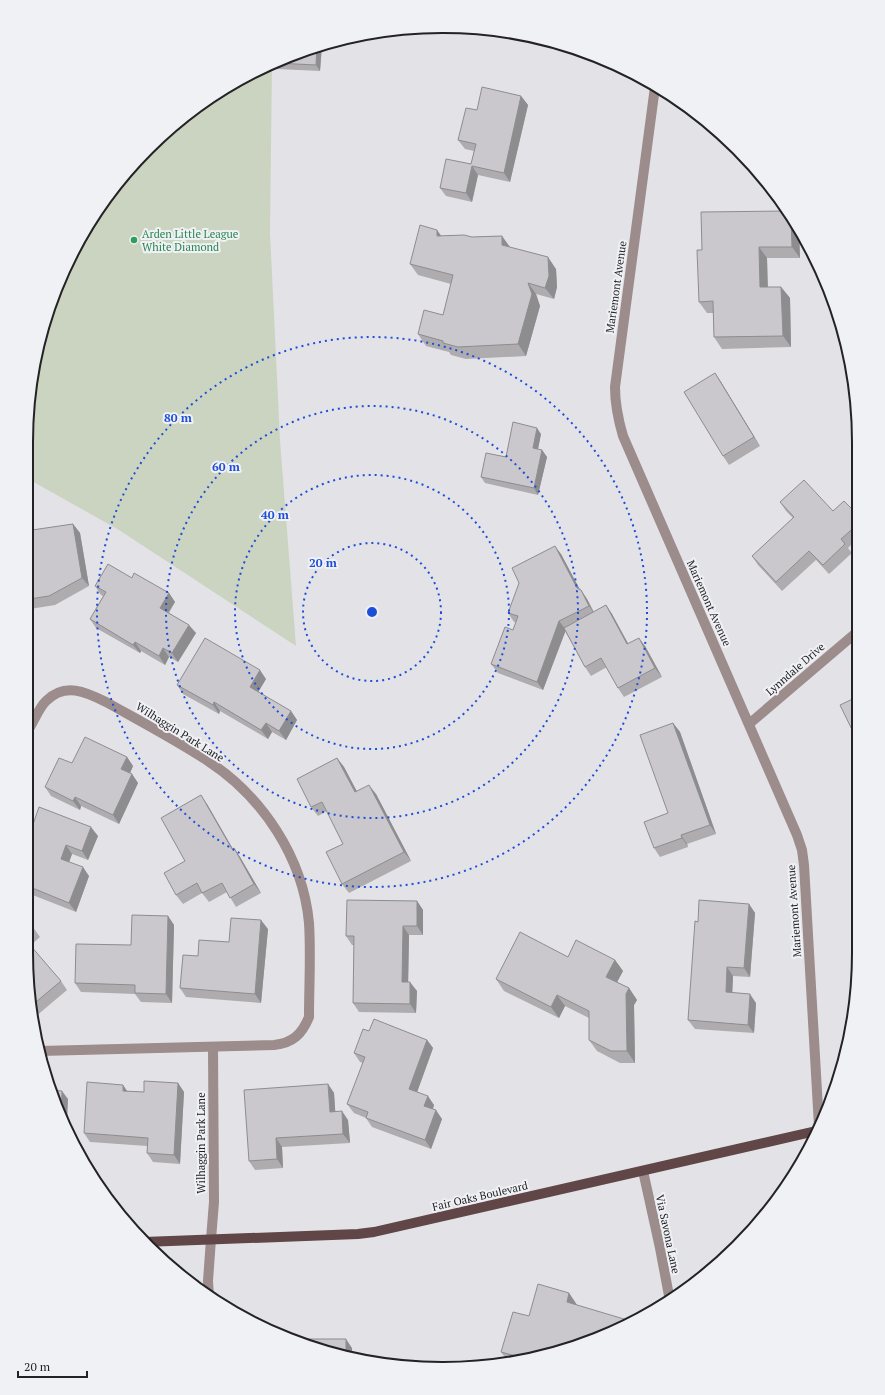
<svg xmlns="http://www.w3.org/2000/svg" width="885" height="1395" font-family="'PT Serif',serif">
<rect width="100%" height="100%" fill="#e3e3e7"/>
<!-- green -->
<path fill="#cbd4c1" d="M272 65 270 232 280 440 296 646 119 530 30 480V388L58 283 112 189 168 129 234 82Z"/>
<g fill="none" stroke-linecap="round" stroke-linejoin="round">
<!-- minor -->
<path stroke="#9c8c8c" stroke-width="10" d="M655 87 615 387C615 404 618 419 623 436L797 835 802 850 804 865 819 1126
M749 724 857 632
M30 727C35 719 39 708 46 701 65 682 86 692 106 702 140 721 176 740 208 761 263 797 303 858 309 923 311 953 309 987 309 1017 302 1034 293 1043 274 1045L40 1051
M643 1171 660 1248 670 1301
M211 1239 214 1202 213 1047"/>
<!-- tertiary -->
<path stroke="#9c8c8c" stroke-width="10" d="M209 1296 208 1281 211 1239"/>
<!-- primary -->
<path stroke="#604646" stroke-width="10" d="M144 1242 358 1234 374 1232 816 1131"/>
</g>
<!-- wall -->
<path fill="#aeacaf" d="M322 45 320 71 277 69 274 64 309 48Z
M521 96 528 105 510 182 478 175 472 202 446 196 440 188 471 164 474 151 465 149 458 140 477 110Z
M786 211 799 229 800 258H767L768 287H781L790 298 791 347 722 349 714 337 713 313H707L699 302 702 250Z
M441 236 472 237 502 236 509 247 556 269 557 287 554 299 536 294 540 306 526 356 466 359 451 355 449 352 426 346 418 334 443 315 451 284 418 275 410 264Z
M715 373 721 382 760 446 729 465 723 456Z
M541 434 538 449 542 450 547 457 538 495 485 483 481 477 506 457Z
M780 502 858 515V538L848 548 852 553 829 574 816 560 782 591 758 565 752 556 793 518 786 511Z
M73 524 80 533 89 586 55 605 30 609V531Z
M561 554 579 589 581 590 587 599 594 612 606 605 612 614 628 643 645 646 662 677 624 697 618 688 607 667 591 676 585 667 565 631 543 690 498 673 491 664 513 630 516 622H514L508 613Z
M132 578 169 593 175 602 169 613 196 633 178 662 169 657 165 665 141 651 140 653 96 628 90 619 103 596 101 595 95 586Z
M266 679 258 692 291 711 297 720 286 740 272 732 268 739 220 711 219 714 183 694 177 685Z
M673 723 680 732 716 834 687 844 688 847 660 857 654 848 668 813Z
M127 757 133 766 130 773 132 774 138 783 119 824 81 806 80 810 51 796 45 787 72 763Z
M337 758 344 767 357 792 376 794 411 861 349 893 342 884 343 844 327 811 318 816 311 807Z
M207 804 233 849 234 848 240 857 261 893 236 907 227 892 209 902 202 893 183 904 176 895Z
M30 833 98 836 88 860 72 854 69 862 89 876 76 912 30 894Z
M417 901 423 910V935H409L408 982 417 991 416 1013 359 1012 353 1003 354 945H352L346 936Z
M749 904 755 913 750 977 733 976 732 992 756 1003 754 1033 695 1029 688 1020 698 922Z
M168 916 174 925 172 1003 141 1002 135 994 81 992 75 983 131 945Z
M30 923 40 937 30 946 61 981 67 990 35 1017 31 1013 30 1007Z
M268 929 261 1003 186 997 180 988 198 956 229 942Z
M568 957 615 960 623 971 617 982 629 988 637 1000 634 1005 635 1063H620L597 1051 589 1040V1018L565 1006 559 1018 504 991 496 979Z
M369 1031 427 1040 433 1048 417 1092 434 1105 433 1109 442 1119 431 1149 372 1127 366 1118 354 1113 347 1104 363 1063 360 1062 354 1053Z
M178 1083 184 1092 180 1164 153 1162 147 1153V1146L90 1142 84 1133 123 1085 127 1091 144 1092Z
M328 1084 334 1093 335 1112 348 1120 350 1143 282 1147 283 1168 255 1170 249 1161Z
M569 1293 577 1305 551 1355 507 1360 501 1352 529 1316Z"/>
<!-- shaded-wall -->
<path fill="#8d8c8f" d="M322 45 320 71 316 65 317 46Z
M521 96 528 105 510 182 504 173Z
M472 166 478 175 472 202 466 193Z
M791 217 799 229 800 258 792 247Z
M437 230 445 241 437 236Z
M502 236 510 247 502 245Z
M759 247 767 258 768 299 760 287Z
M548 257 556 269 557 287 554 299 545 288Z
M528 283 536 294 540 306 526 356 518 344Z
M781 287 790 298 791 347 783 336Z
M715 373 721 382 760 446 754 437Z
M537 428 541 434 537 454 533 448Z
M542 450 547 457 538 495 534 488Z
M73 524 80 533 89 586 82 578Z
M555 546 561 554 584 597 577 588Z
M581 590 587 599 595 615 589 606Z
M169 593 175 602 166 616 160 608Z
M606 605 612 614 633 653 627 644Z
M559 621 566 630 543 690 537 682Z
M189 625 196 633 178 662 172 653Z
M639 638 645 646 662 677 655 668Z
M135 642 141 651 140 653 133 645Z
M163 648 169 657 165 665 159 656Z
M260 670 266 679 256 696 250 687Z
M214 702 220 711 219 714 213 705Z
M291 711 297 720 286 740 279 731Z
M266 723 272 732 268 739 261 730Z
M673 723 680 732 716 834 710 825Z
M127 757 133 766 128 778 121 769Z
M337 758 344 767 362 801 355 792Z
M132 774 138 783 119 824 113 815Z
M369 785 376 794 411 861 404 852Z
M201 795 207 804 238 858 232 849Z
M75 797 81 806 80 810 73 801Z
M91 827 98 836 88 860 82 851Z
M681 835 687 844 688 847 682 838Z
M66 845 72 854 67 868 61 859Z
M234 848 240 857 261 893 254 884Z
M83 867 89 876 76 912 69 903Z
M417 901 423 910V935L417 926Z
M749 904 755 913 750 977 744 968Z
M168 916 174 925 172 1003 166 994Z
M261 920 268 929 261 1003 255 994Z
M403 926 409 935 408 991 402 982Z
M615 960 623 971 614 988 606 977Z
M727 967 733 976 732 1001 726 992Z
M410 982 417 991 416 1013 410 1004Z
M629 988 637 1000 634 1005 635 1063 627 1051 626 994Z
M750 994 756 1003 754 1033 748 1025Z
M557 995 565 1006 559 1018 551 1007Z
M427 1040 433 1048 415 1098 409 1089Z
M178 1083 184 1092 180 1164 174 1155Z
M328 1084 334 1093 336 1121 330 1112Z
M123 1085 129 1094 123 1091Z
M62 1091 68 1099 67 1125 61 1113Z
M428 1096 434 1105 431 1114 424 1106Z
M436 1110 442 1119 431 1149 425 1140Z
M342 1111 348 1120 350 1143 343 1134Z
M276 1138 282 1147 283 1168 277 1159Z
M569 1293 577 1305 567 1302Z
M346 1339 352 1348V1359L346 1357Z"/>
<!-- building -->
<path fill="#cac8cc" stroke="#8d8c8f" d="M317 46 316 65 276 63 309 48Z
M482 87 521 96 504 173 472 166 466 193 440 188 446 159 471 164 476 144 458 140 466 108 477 110Z
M786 211 791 217 792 247H759L760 287H781L783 336 714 337 713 301 699 302 697 250H702L701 212Z
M420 225 437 230V236L464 235 472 237 502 236V245L548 257 549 276 545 288 528 283 532 294 518 344 458 347 443 343V341L418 334 424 310 443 315 453 275 410 264Z
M715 373 754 437 723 456 684 392Z
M513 422 537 428 533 448 542 450 534 488 481 477 486 453 506 457Z
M804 480 833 511 844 501 858 515V524L841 539 845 544 823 565 809 551 776 582 752 556 794 517 780 502Z
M73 524 82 578 49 596 30 599V531L32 530Z
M555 546 577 588 581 590 589 606 559 621 537 682 491 664 505 627 513 630 518 616 508 613 519 583 512 568Z
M108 564 132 578 134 573 169 593 160 608 189 625 172 653 163 648 159 656 135 642 133 645 90 619 106 592 95 586Z
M606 605 627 644 639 638 655 668 618 688 601 658 585 667 564 628Z
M205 638 260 670 250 687 291 711 279 731 266 723 261 730 214 702 213 705 177 685Z
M857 697V740L840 705Z
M673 723 710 825 681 835 682 838 654 848 644 822 668 813 640 735Z
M85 737 127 757 121 769 132 774 113 815 75 797 73 801 45 787 59 758 72 763Z
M337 758 355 792 369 785 404 852 342 884 326 852 343 844 322 802 311 807 297 779Z
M201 795 232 849 234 848 254 884 230 898 222 883 202 893 197 883 176 895 164 873 185 861 161 818Z
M39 807 91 827 82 851 66 845 61 859 83 867 69 903 30 887V833Z
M347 900 417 901V926H403L402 982H410V1004L353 1003 354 936H346Z
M699 900 749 904 744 968 727 967 726 992 750 994 748 1025 688 1020 695 921 698 922Z
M132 915 168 916 166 994 135 993V985L75 983 76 944 131 945Z
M231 918 261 920 255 994 180 988 183 955 198 956 199 940 229 942Z
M30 923 34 928 30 932Z
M520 932 568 957 576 940 615 960 606 977 629 988 626 994 627 1051H611L589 1040V1011L557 995 551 1007 496 979Z
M30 945 61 981 30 1007Z
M374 1019 427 1040 409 1089 428 1096 424 1106 436 1110 425 1140 366 1118 368 1112 347 1104 365 1057 354 1053 363 1029 369 1031Z
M144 1081 178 1083 174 1155 147 1153 148 1138 84 1133 87 1082 123 1085V1091L144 1092Z
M328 1084 330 1112 342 1111 343 1134 276 1138 277 1159 249 1161 244 1090Z
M50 1090 62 1091 61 1113Z
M538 1284 569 1293 567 1302 634 1322 627 1326 551 1355 523 1358 501 1352 513 1312 529 1316Z
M290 1339H346V1357L308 1347Z"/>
<!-- distance rings -->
<g fill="none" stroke="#1d4ed8" stroke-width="2" stroke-dasharray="2 4">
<circle cx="372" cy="612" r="69"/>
<circle cx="372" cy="612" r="137"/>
<circle cx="372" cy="612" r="206"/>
<circle cx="372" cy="612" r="275"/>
</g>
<!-- markers -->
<circle fill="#2e9e5b" stroke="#f0f1f5" stroke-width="1.5" cx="134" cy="240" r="4"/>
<g text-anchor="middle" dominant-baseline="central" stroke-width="4" stroke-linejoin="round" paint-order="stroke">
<!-- leisure labels -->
<g font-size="11" fill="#27864d" stroke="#f0f1f5" text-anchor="start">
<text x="142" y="234">Arden Little League<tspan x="142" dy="13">White Diamond</tspan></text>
</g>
<!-- street labels -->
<g font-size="11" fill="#232325" stroke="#f0f1f5">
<text transform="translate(616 287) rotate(-82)">Mariemont Avenue</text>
<text transform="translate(709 603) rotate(66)">Mariemont Avenue</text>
<text transform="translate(795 669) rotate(-41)">Lynndale Drive</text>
<text transform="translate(180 732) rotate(32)">Wilhaggin Park Lane</text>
<text transform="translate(794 911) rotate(-94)">Mariemont Avenue</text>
<text transform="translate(201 1143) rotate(-90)">Wilhaggin Park Lane</text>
<text transform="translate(480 1196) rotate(-13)">Fair Oaks Boulevard</text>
<text transform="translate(668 1234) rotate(78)">Via Savona Lane</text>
</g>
</g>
<!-- crop -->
<path d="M0 0H885V1395H0ZM442 33H443A409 409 0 0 1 852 442V953A409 409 0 0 1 443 1362H442A409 409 0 0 1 33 953V442A409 409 0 0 1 442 33Z" fill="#f0f1f5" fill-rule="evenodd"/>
<path fill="none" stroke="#232325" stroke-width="2" d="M442 33H443A409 409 0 0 1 852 442V953A409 409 0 0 1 443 1362H442A409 409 0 0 1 33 953V442A409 409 0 0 1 442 33Z"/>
<circle cx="372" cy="612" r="6" fill="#1d4ed8" stroke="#f0f1f5" stroke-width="2"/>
<g font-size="12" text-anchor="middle" font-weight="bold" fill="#1d4ed8" stroke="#f0f1f5" stroke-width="4" stroke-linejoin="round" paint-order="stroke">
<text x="178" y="422">80 m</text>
<text x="226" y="471">60 m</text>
<text x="275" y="519">40 m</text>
<text x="323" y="567">20 m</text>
</g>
<!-- scale -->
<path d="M18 1371v6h69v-6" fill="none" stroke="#232325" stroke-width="2"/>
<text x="24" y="1371" font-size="12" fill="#232325" stroke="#f0f1f5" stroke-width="3" paint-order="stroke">20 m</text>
</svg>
